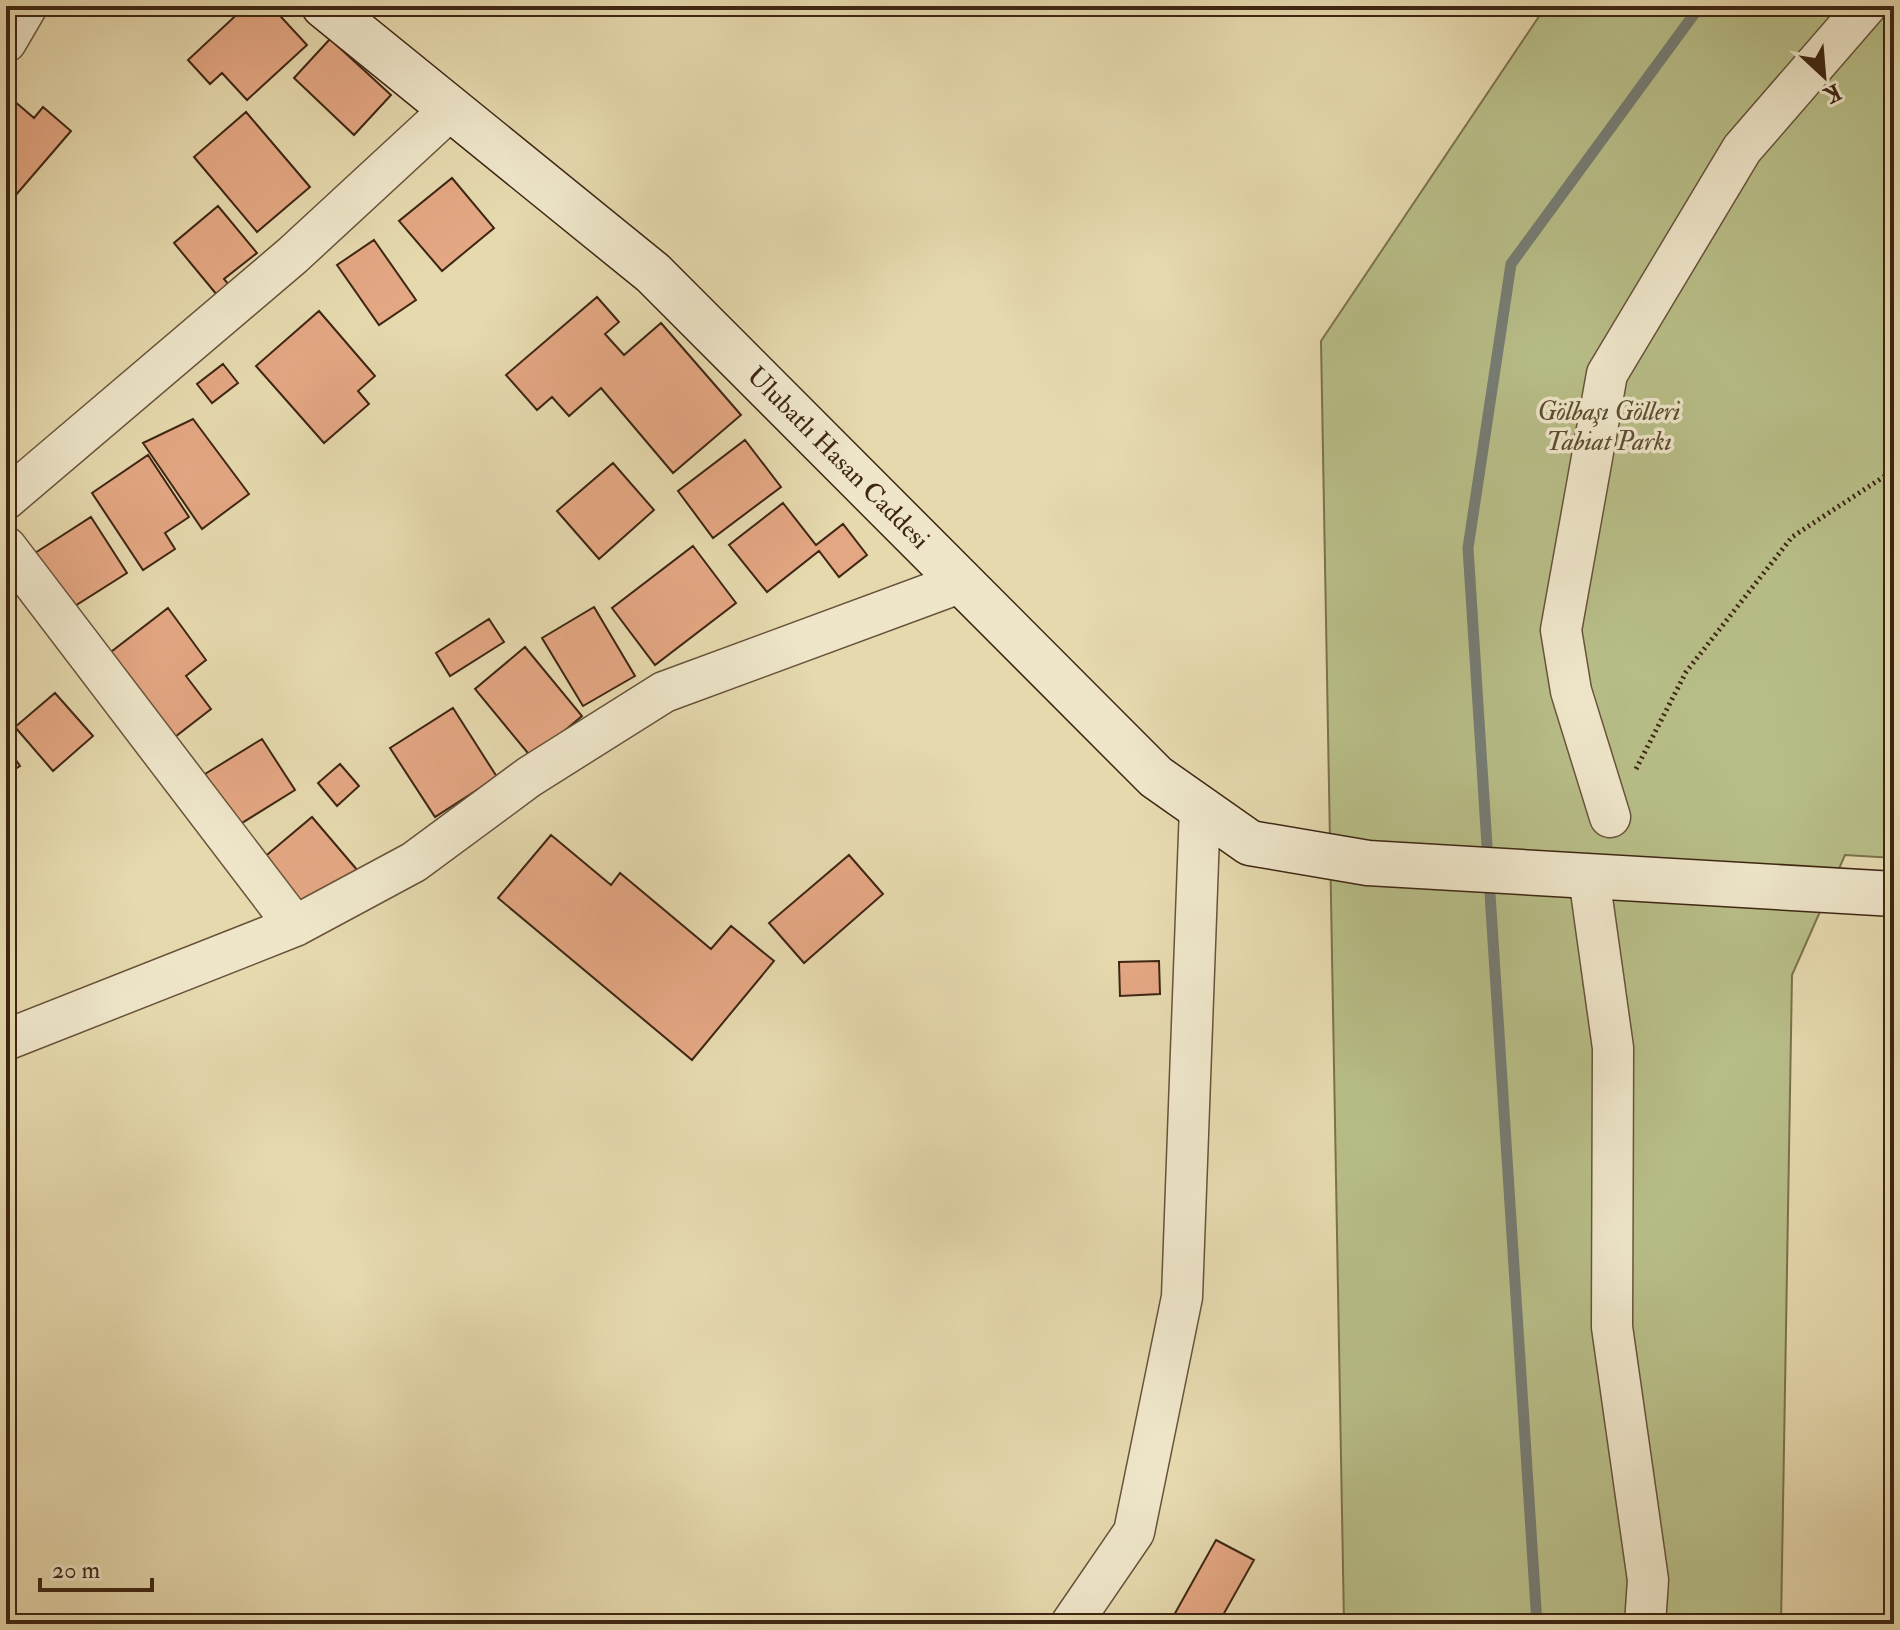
<svg xmlns="http://www.w3.org/2000/svg" width="1900" height="1630" font-family="'IM FELL Double Pica',serif">
<rect width="100%" height="100%" fill="#e6d9ae"/>
<filter id="stains"><feTurbulence type="fractalNoise" baseFrequency=".0025" numOctaves="4"/><feColorMatrix values="0 0 0 0 .2 0 0 0 0 .09 0 0 0 0 .02 0 0 0 .5 -.17"/></filter>
<radialGradient id="worn" r=".72"><stop offset=".6" stop-color="#630" stop-opacity="0"/><stop offset="1" stop-color="#630" stop-opacity=".3"/></radialGradient>
<!-- green -->
<path fill="#b8be88" stroke="#7b724e" stroke-width="2" d="M1546 6H1894V858L1845 855 1792 975 1781 1624H1344L1321 341Z"/>
<g fill="none" stroke-linecap="round" stroke-linejoin="round">
<!-- stream -->
<path stroke="#767d75" stroke-width="11" d="M1488 861 1468 548 1511 264 1700 6
M1489 878 1537 1624"/>
</g>
<!-- building -->
<path fill="#e4a783" stroke="#3e2613" stroke-width="2" d="M246 6H271L307 45 247 100 222 73 210 84 188 60Z
M330 39 391 95 354 135 294 78Z
M6 94 34 118 43 107 71 131 15 196 6 188Z
M246 112 310 187 257 232 194 157Z
M452 178 494 228 442 271 399 221Z
M218 206 257 253 224 279 234 291 222 301 174 243Z
M374 240 416 300 379 325 337 265Z
M597 297 619 322 605 334 624 355 661 323 741 415 673 473 601 388 569 416 552 397 537 410 506 375Z
M319 311 375 376 358 391 369 404 324 443 256 366Z
M223 364 238 383 212 403 197 384Z
M193 419 249 494 202 529 143 443Z
M745 440 781 487 713 538 678 491Z
M148 455 189 517 165 533 175 549 143 570 92 493Z
M613 463 654 510 599 559 557 511Z
M783 503 816 545 843 524 867 555 839 577 819 551 767 592 729 545Z
M91 517 127 573 70 609 35 553Z
M693 546 736 603 655 665 612 608Z
M594 607 635 676 583 706 542 638Z
M168 608 206 660 186 676 211 709 171 740 107 655Z
M489 619 504 642 450 676 436 653Z
M525 647 582 716 532 758 475 689Z
M55 693 93 736 53 771 15 727Z
M453 708 497 777 435 817 390 748Z
M262 739 295 790 237 826 205 774Z
M6 745 20 766 6 775Z
M340 764 359 786 337 806 318 783Z
M312 817 358 871 308 913 262 859Z
M551 835 611 885 620 873 711 949 731 926 774 961 692 1060 498 898Z
M849 855 883 894 804 963 769 923Z
M1159 961 1160 994 1120 996 1119 962Z
M1216 1540 1254 1560 1218 1624H1169Z"/>
<g fill="none" stroke-linecap="round" stroke-linejoin="round">
<defs>
<path id="street" d="M6 42 27 6
M6 499 293 255 451 109
M6 547 295 926
M1610 817 1571 691 1561 630 1607 374 1742 149 1866 6
M1589 877 1613 1048 1612 1327 1648 1580 1645 1624
M6 1040 295 926 414 862 529 777 664 692 962 582
M1071 1624 1134 1532 1182 1297 1200 807"/>
<path id="secondary" d="M324 6 653 273 1156 777 1250 843 1368 863 1894 894"/>
</defs>
<!-- street casing -->
<use href="#street" stroke="#68533a" stroke-width="43"/>
<!-- secondary casing -->
<use href="#secondary" stroke="#3e2613" stroke-width="47"/>
<!-- path -->
<path stroke="#3e2613" stroke-width="5" stroke-dasharray="2 4" stroke-linecap="butt" d="M1636 769 1686 672 1792 537 1894 470"/>
<!-- street -->
<use href="#street" stroke="#efe6ca" stroke-width="40"/>
<!-- secondary -->
<use href="#secondary" stroke="#efe6ca" stroke-width="44"/>
</g>
<g text-anchor="middle" dominant-baseline="central" stroke-width="7" stroke-linejoin="round" paint-order="stroke">
<!-- park labels -->
<g font-size="26" font-style="italic" fill="#5c4c30" stroke="#efe6ca">
<text x="1609" y="412">Gölbaşı Gölleri<tspan x="1609" dy="30">Tabiat Parkı</tspan></text>
</g>
<!-- street labels -->
<g font-size="26" fill="#3e2613" stroke="#efe6ca">
<text transform="translate(838 458) rotate(45)">Ulubatlı Hasan Caddesi</text>
</g>
</g>
<!-- margin -->
<rect width="1900" height="1630" fill="none" stroke="#e6d9ae" stroke-width="32"/>
<rect x="8" y="8" width="1884" height="1614" fill="none" stroke="#3e2613" stroke-width="4"/>
<rect x="16" y="16" width="1868" height="1598" fill="none" stroke="#3e2613" stroke-width="2"/>
<!-- north arrow -->
<g transform="translate(1824 76) rotate(154)" stroke="#efe6ca" stroke-width="6" paint-order="stroke">
<path d="M0-6L14 30L0 20L-14 30Z" fill="#3e2613"/>
<text y="-12" font-size="22" font-weight="bold" text-anchor="middle" fill="#3e2613">K</text>
</g>
<!-- scale -->
<path d="M40 1578v12h112v-12" fill="none" stroke="#3e2613" stroke-width="4"/>
<text x="52" y="1578" font-size="24" fill="#3e2613" stroke="#efe6ca" stroke-width="6" paint-order="stroke">20 m</text>
<rect width="100%" height="100%" filter="url(#stains)"/>
<rect width="100%" height="100%" fill="url(#worn)"/>
</svg>
